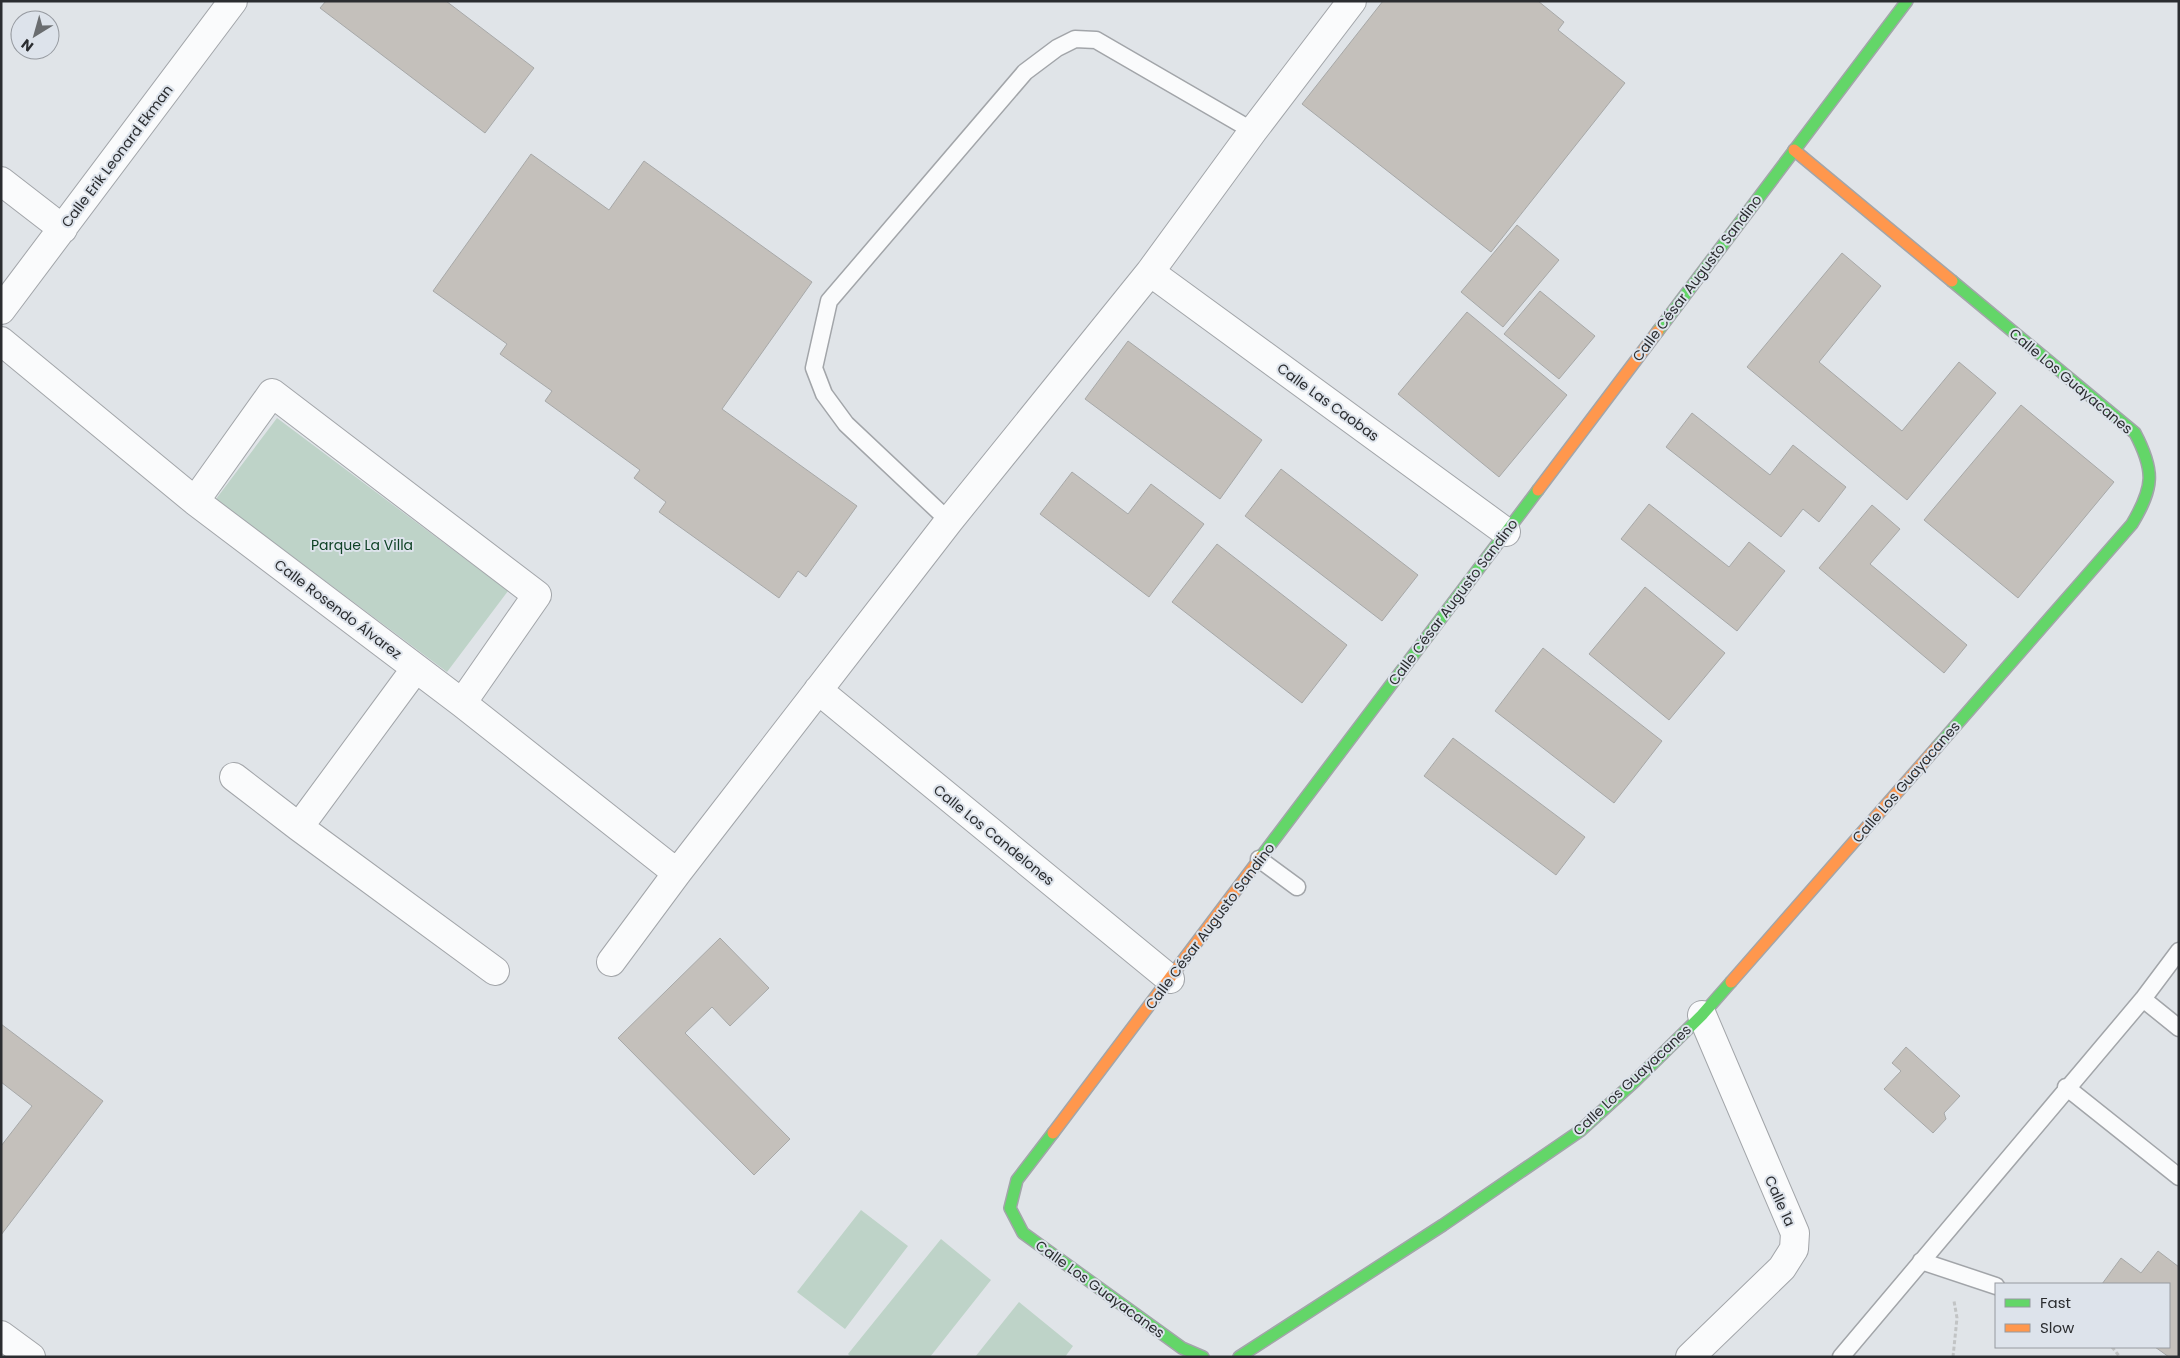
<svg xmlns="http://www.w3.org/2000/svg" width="2180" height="1358" font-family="Poppins,sans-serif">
<rect width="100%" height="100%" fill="#e0e4e8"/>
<!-- green -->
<path fill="#bed3c8" d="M277 418 508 591 447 672 216 499Z
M861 1210 908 1246 845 1329 797 1292Z
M941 1239 991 1280 930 1357H851L848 1354Z
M1019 1302 1073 1346 1065 1357H975Z"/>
<!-- building -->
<path fill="#c4c0bb" stroke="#a7a8a8" d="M326 1H446L534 68 485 133 320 8Z
M1383 1H1538L1564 22 1558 30 1625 83 1491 252 1302 104Z
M531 154 609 210 644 161 812 282 722 409 857 506 806 577 798 571 779 598 659 512 666 502 634 478 640 470 545 401 552 391 500 354 507 344 433 291Z
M1517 225 1559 260 1503 327 1461 292Z
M1842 253 1881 286 1819 362 1902 431 1959 362 1996 393 1907 500 1747 367Z
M1540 291 1595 336 1559 379 1504 334Z
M1467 312 1567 395 1499 477 1398 394Z
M1128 341 1262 440 1220 499 1085 399Z
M2021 405 2114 482 2018 598 1924 520Z
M1692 413 1770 475 1793 445 1846 487 1819 522 1803 509 1781 537 1666 447Z
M1281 469 1418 575 1382 621 1245 516Z
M1072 472 1128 514 1151 484 1204 524 1149 597 1040 514Z
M1649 504 1729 567 1749 542 1785 571 1737 631 1621 539Z
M1872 505 1900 529 1870 564 1967 645 1944 673 1819 568Z
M1217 544 1347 645 1302 703 1172 602Z
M1645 587 1725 653 1669 720 1589 654Z
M1543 648 1662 741 1614 803 1495 711Z
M1453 738 1585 837 1556 875 1424 776Z
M720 938 769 988 730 1026 712 1007 685 1033 790 1139 754 1175 618 1038Z
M1 1024 103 1101 1 1235V1146L32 1106 1 1082Z
M1906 1047 1960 1096 1944 1113 1946 1119 1933 1133 1884 1089 1901 1071 1892 1063Z
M2158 1251 2179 1267V1357H2169L2155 1347H2169V1284H2102L2121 1258 2141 1273Z"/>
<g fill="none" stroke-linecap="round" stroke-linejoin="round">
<defs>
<path id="lane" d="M949 521 846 424 824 394 814 368 829 301 1025 72 1057 48 1075 39 1096 40 1253 131
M1259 859 1297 887
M2143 999 2179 1028
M2066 1087 2179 1177
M1921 1261 1996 1286
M1841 1357 2143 999 2179 951"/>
<path id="street" d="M1 181 63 229
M1150 272 1506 532
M1 310 233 1
M1 341 195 501 462 703 677 873
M195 501 272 393 537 595 462 703
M818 690 1170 979
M234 777 299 827 495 971
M299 827 416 668
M611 962 677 873 949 521 1150 272 1253 131 1352 1
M1 1335 31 1357
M1690 1357 1782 1268 1794 1249 1795 1233 1702 1015"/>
<path id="fast" d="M1658 331 1907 1
M1937 747 2132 524C2154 487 2155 471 2135 433L1952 281
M1261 857 1538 490
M1053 1133 1017 1180 1010 1208 1023 1233 1182 1348 1203 1357
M1239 1357 1443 1225 1580 1131 1635 1081 1702 1015 1731 982"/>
<path id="slow" d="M1794 150 1952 281
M1538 490 1658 331
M1731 982 1937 747
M1053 1133 1261 857"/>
</defs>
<!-- lane casing -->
<use href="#lane" stroke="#a2a5a9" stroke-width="19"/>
<!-- street casing -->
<use href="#street" stroke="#a2a5a9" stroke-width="30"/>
<!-- fast casing -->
<use href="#fast" stroke="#a2a5a9" stroke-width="14"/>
<!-- slow casing -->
<use href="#slow" stroke="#a2a5a9" stroke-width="14"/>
<!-- path -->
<path stroke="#c2c4c5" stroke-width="3" stroke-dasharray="4 2.5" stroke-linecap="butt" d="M2112 1347 2120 1357
M1953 1357 1957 1318 1954 1301"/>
<!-- lane -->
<use href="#lane" stroke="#fafbfc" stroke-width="16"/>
<!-- street -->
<use href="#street" stroke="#fafbfc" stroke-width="28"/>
<!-- fast -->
<use href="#fast" stroke="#63d668" stroke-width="11"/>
<!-- slow -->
<use href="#slow" stroke="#ff974d" stroke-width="11"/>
</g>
<g text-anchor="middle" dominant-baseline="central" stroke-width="4" stroke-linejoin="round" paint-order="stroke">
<!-- street labels -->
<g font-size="14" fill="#2b2d30" stroke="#dde3eb">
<text transform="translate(117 156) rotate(-53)">Calle Erik Leonard Ekman</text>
<text transform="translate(1697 278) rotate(-53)">Calle César Augusto Sandino</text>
<text transform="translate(2071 381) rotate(40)">Calle Los Guayacanes</text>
<text transform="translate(1328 402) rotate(36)">Calle Las Caobas</text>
<text transform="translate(1453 602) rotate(-53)">Calle César Augusto Sandino</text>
<text transform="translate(338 609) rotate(37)">Calle Rosendo Álvarez</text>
<text transform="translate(1906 782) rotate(-49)">Calle Los Guayacanes</text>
<text transform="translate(994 835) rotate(39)">Calle Los Candelones</text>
<text transform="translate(1210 926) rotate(-53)">Calle César Augusto Sandino</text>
<text transform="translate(1632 1080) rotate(-43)">Calle Los Guayacanes</text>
<text transform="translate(1780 1201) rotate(66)">Calle 1a</text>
<text transform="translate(1100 1289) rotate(36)">Calle Los Guayacanes</text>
</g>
<!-- park labels -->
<g font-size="14" fill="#0f4226" stroke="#dde3eb">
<text x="362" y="545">Parque La Villa</text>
</g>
</g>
<!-- border -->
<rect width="2180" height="1358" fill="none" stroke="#2b2d30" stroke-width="5"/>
<!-- legend -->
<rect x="1995" y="1283" width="175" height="65" fill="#dde3eb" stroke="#969aa0"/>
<rect x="2005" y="1299" width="25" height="8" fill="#63d668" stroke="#969aa0"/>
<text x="2040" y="1308" font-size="15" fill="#2b2d30">Fast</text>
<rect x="2005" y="1324" width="25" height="8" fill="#ff974d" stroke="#969aa0"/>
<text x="2040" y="1333" font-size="15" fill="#2b2d30">Slow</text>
<!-- north arrow -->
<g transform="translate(35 35) rotate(217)"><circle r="24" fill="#dde3eb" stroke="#969aa0"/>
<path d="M0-4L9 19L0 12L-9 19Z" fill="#6a6d70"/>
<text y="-8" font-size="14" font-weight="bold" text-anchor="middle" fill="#2b2d30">N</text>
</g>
</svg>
